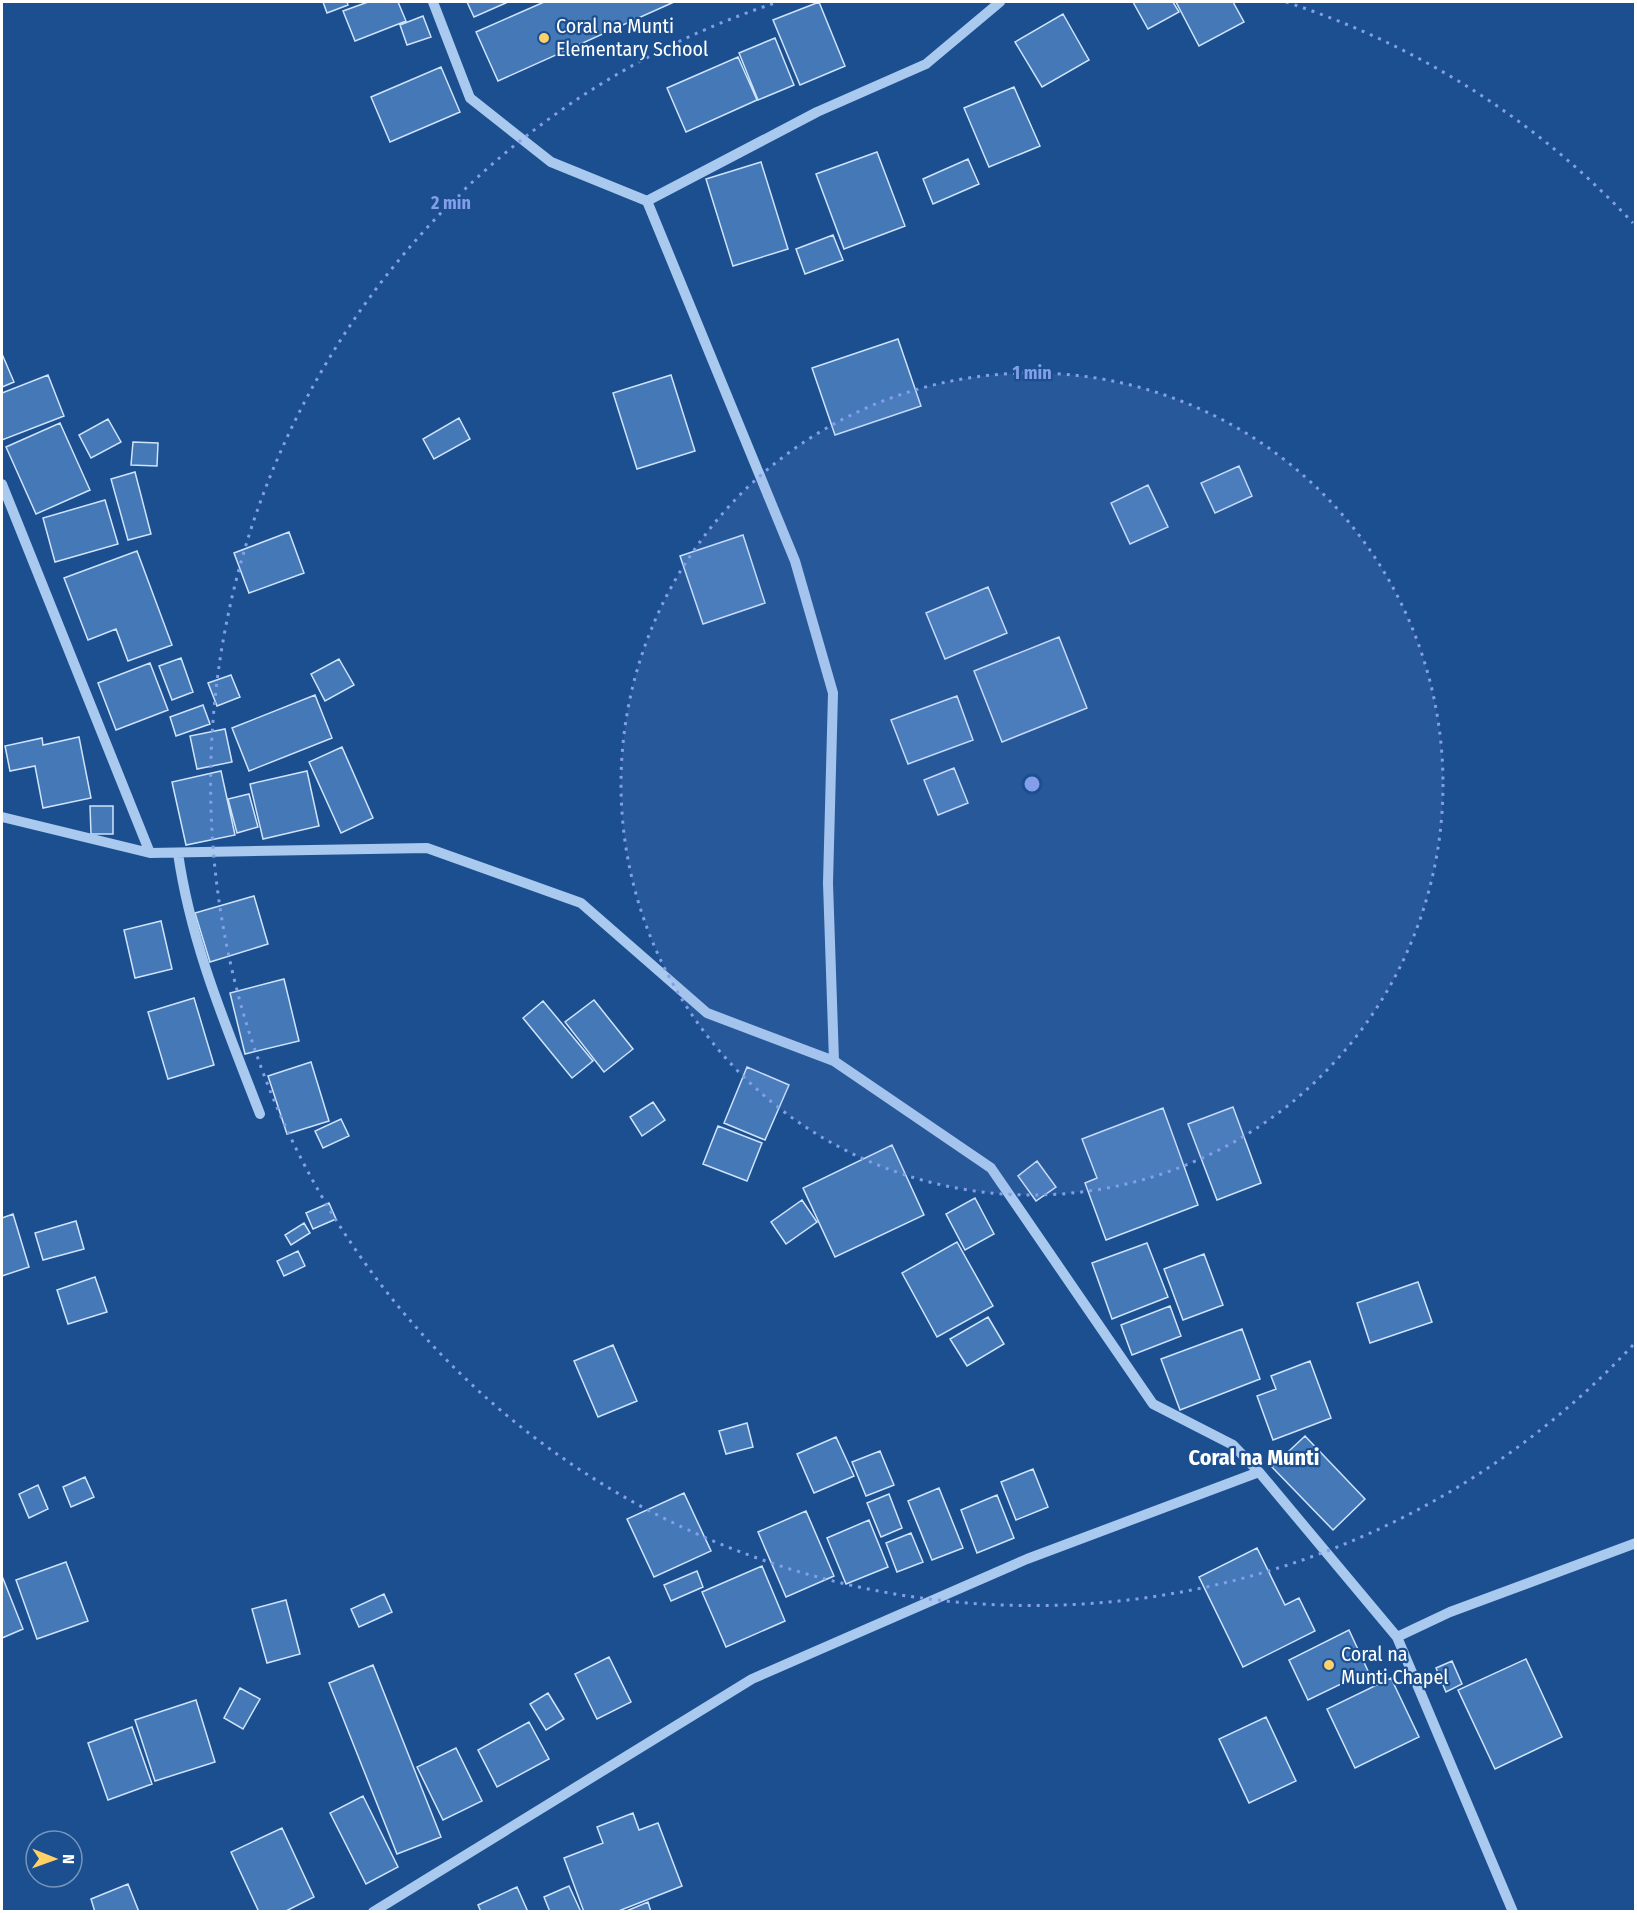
<svg xmlns="http://www.w3.org/2000/svg" width="1637" height="1913" font-family="'Fira Sans Condensed',sans-serif">
<rect width="100%" height="100%" fill="#1b4f8f"/>
<!-- building -->
<path fill="#4478b7" stroke="#cfe3fa" stroke-width="1.5" d="M323 2H347L348 5 327 13Z
M368 2H398L406 21 355 41 343 11Z
M467 2H508L474 17Z
M544 2H674L498 81 476 32Z
M819 2 845 66 800 85 773 20Z
M1133 2H1173L1179 12 1148 29Z
M1176 2H1233L1244 22 1199 46Z
M1063 14 1089 60 1042 87 1015 42Z
M423 16 431 37 407 45 400 25Z
M775 38 794 85 758 100 739 53Z
M738 57 757 100 686 132 667 88Z
M441 67 460 112 390 142 371 97Z
M1014 87 1040 146 989 167 964 108Z
M877 152 905 226 844 249 816 174Z
M968 159 979 184 933 204 923 179Z
M761 162 788 249 733 266 706 179Z
M833 235 843 260 805 274 796 249Z
M898 339 921 406 835 435 812 368Z
M2 354 14 382 2 387Z
M48 375 64 416 2 440V393Z
M671 375 695 451 637 469 613 393Z
M459 418 470 439 434 459 423 439Z
M108 419 121 442 91 458 79 435Z
M60 423 90 490 36 514 6 447Z
M133 442 158 443 157 466 131 465Z
M1239 466 1252 496 1215 513 1201 483Z
M135 472 151 534 128 540 111 479Z
M1148 485 1168 527 1130 544 1111 503Z
M105 500 118 544 55 562 43 518Z
M289 532 304 573 249 593 234 553Z
M743 535 765 603 703 624 680 556Z
M137 551 172 645 128 661 116 629 88 640 64 578Z
M988 587 1007 633 945 659 926 613Z
M1059 637 1087 708 1002 742 974 671Z
M181 658 193 692 172 700 159 666Z
M339 659 354 685 325 701 311 674Z
M150 663 168 710 116 730 98 683Z
M231 675 240 697 217 706 208 683Z
M315 695 332 738 249 771 232 728Z
M957 696 973 740 908 764 891 720Z
M203 705 210 724 176 736 170 717Z
M225 729 232 762 197 769 190 736Z
M79 737 91 798 43 808 35 766 10 771 5 746 42 738 43 745Z
M342 747 373 818 341 833 309 762Z
M954 768 968 803 938 815 924 780Z
M221 771 235 835 186 845 172 782Z
M307 771 319 826 263 839 250 784Z
M249 794 258 827 237 833 228 799Z
M90 806H113V834H91Z
M254 896 268 944 210 962 195 913Z
M161 921 172 969 135 978 124 930Z
M284 979 299 1041 245 1054 230 993Z
M194 998 214 1065 168 1079 148 1012Z
M594 1000 633 1049 604 1072 565 1022Z
M543 1001 593 1061 572 1078 523 1018Z
M311 1062 329 1121 287 1134 268 1076Z
M747 1067 789 1085 765 1140 724 1123Z
M653 1102 665 1120 642 1136 630 1117Z
M1233 1107 1261 1183 1217 1200 1188 1124Z
M1163 1108 1198 1205 1106 1240 1085 1183 1097 1178 1082 1139Z
M341 1119 349 1136 323 1148 315 1131Z
M718 1126 762 1143 747 1181 703 1164Z
M892 1145 924 1215 835 1257 803 1188Z
M1037 1161 1056 1187 1036 1201 1018 1176Z
M975 1198 994 1234 965 1250 946 1214Z
M802 1200 817 1222 786 1244 771 1222Z
M329 1203 336 1219 313 1229 306 1213Z
M13 1214 29 1267 2 1276V1218Z
M76 1221 84 1249 43 1260 35 1233Z
M304 1223 310 1233 291 1245 285 1235Z
M957 1242 993 1306 937 1337 902 1273Z
M1147 1243 1168 1297 1112 1319 1092 1263Z
M298 1251 305 1266 284 1276 277 1261Z
M1204 1254 1223 1305 1183 1320 1164 1269Z
M95 1277 107 1312 68 1324 57 1290Z
M1418 1282 1432 1322 1370 1343 1357 1303Z
M1170 1306 1181 1336 1132 1355 1121 1325Z
M988 1317 1004 1344 967 1366 950 1339Z
M1242 1329 1260 1379 1180 1410 1161 1359Z
M613 1345 637 1401 598 1417 574 1361Z
M1310 1361 1331 1418 1273 1440 1257 1396 1276 1389 1271 1376Z
M747 1423 753 1447 726 1454 719 1431Z
M1305 1436 1365 1499 1333 1530 1272 1467Z
M836 1437 854 1476 814 1493 797 1454Z
M880 1451 894 1485 866 1496 852 1462Z
M1033 1469 1048 1507 1016 1520 1001 1482Z
M85 1477 94 1497 71 1507 63 1487Z
M38 1485 48 1509 29 1518 19 1494Z
M939 1488 963 1548 932 1560 908 1501Z
M684 1493 711 1551 654 1577 627 1519Z
M889 1494 902 1528 881 1537 867 1503Z
M997 1495 1014 1538 977 1553 961 1510Z
M806 1511 834 1576 786 1597 758 1532Z
M869 1520 888 1567 846 1584 827 1538Z
M911 1533 923 1562 897 1572 886 1543Z
M1257 1548 1285 1605 1299 1598 1315 1631 1243 1667 1199 1577Z
M66 1562 88 1621 37 1639 16 1580Z
M762 1566 785 1621 726 1647 702 1592Z
M697 1571 703 1587 671 1601 664 1585Z
M2 1576 23 1629 2 1638Z
M384 1594 392 1612 359 1627 351 1609Z
M286 1600 300 1654 267 1663 252 1609Z
M1349 1630 1368 1671 1308 1700 1289 1660Z
M609 1657 631 1702 597 1719 575 1674Z
M1526 1659 1562 1737 1495 1769 1458 1690Z
M1452 1661 1462 1684 1446 1692 1436 1668Z
M373 1665 441 1837 397 1854 329 1683Z
M1391 1678 1419 1737 1355 1768 1327 1709Z
M240 1688 260 1699 243 1729 224 1718Z
M548 1693 564 1719 546 1730 530 1704Z
M196 1700 215 1762 155 1781 135 1720Z
M1266 1717 1296 1781 1249 1803 1219 1739Z
M529 1722 549 1759 497 1787 478 1750Z
M132 1727 152 1784 108 1800 88 1743Z
M456 1748 482 1801 443 1820 417 1767Z
M363 1796 398 1867 366 1884 330 1813Z
M633 1813 639 1830 658 1823 682 1886 616 1912H584L564 1858 603 1843 597 1827Z
M282 1828 314 1897 284 1912H259L231 1852Z
M128 1884 139 1912H95L91 1899Z
M569 1886 581 1912H550L544 1897Z
M517 1887 528 1912H481L478 1905Z
M648 1902 651 1912H624Z"/>
<g fill="none" stroke-linecap="round" stroke-linejoin="round">
<!-- minor -->
<path stroke="#a9c9ee" stroke-width="10" d="M433 2 470 98 551 162 647 201 795 561 833 693 828 883 834 1061
M647 201 817 112 926 64 1000 2
M2 484 150 853
M2 817 150 853 427 848 581 903 707 1013 834 1061 991 1168 1153 1404 1233 1445 1259 1472
M178 853C191 945 227 1028 260 1114
M1397 1637 1513 1912
M373 1912 752 1679 1027 1559 1259 1472 1397 1637 1450 1612 1636 1543"/>
</g>
<!-- distance rings -->
<circle cx="1032" cy="784" r="411" fill="#839eea" fill-opacity=".12"/>
<g fill="none" stroke="#839eea" stroke-width="3" stroke-dasharray="3 6">
<circle cx="1032" cy="784" r="411"/>
<path d="M1633 1345A822 822 0 1 1 778 2M1286 2A822 822 0 0 1 1633 223"/>
</g>
<!-- markers -->
<g fill="#ffd166" stroke="#1b4f8f" stroke-width="2">
<circle cx="544" cy="38" r="6"/>
<circle cx="1329" cy="1665" r="6"/>
</g>
<g text-anchor="middle" dominant-baseline="central" stroke-width="4.5" stroke-linejoin="round" paint-order="stroke">
<!-- poi labels -->
<g font-size="20" fill="#fff" stroke="#1b4f8f" text-anchor="start">
<text x="556" y="26">Coral na Munti<tspan x="556" dy="23">Elementary School</tspan></text>
<text x="1341" y="1654">Coral na<tspan x="1341" dy="23">Munti Chapel</tspan></text>
</g>
<!-- quarter labels -->
<g font-size="22" font-weight="bold" fill="#fff" stroke="#1b4f8f">
<text x="1254" y="1457">Coral na Munti</text>
</g>
</g>
<circle cx="1032" cy="784" r="9" fill="#839eea" stroke="#1b4f8f" stroke-width="3"/>
<g font-size="18" text-anchor="middle" font-weight="bold" fill="#839eea" stroke="#1b4f8f" stroke-width="4.5" stroke-linejoin="round" paint-order="stroke">
<text x="451" y="209">2 min</text>
<text x="1032" y="379">1 min</text>
</g>
<!-- border -->
<rect width="1637" height="1913" fill="none" stroke="#ffffff" stroke-width="6"/>
<!-- north arrow -->
<g transform="translate(54 1859) rotate(91)"><circle r="28" fill="#1b4f8f" stroke="#7695bc" stroke-width="1.5"/>
<path d="M0-4.5L10 22L0 15L-10 22Z" fill="#ffd166"/>
<text y="-9" font-size="16" font-weight="bold" text-anchor="middle" fill="#ffffff">N</text>
</g>
</svg>
